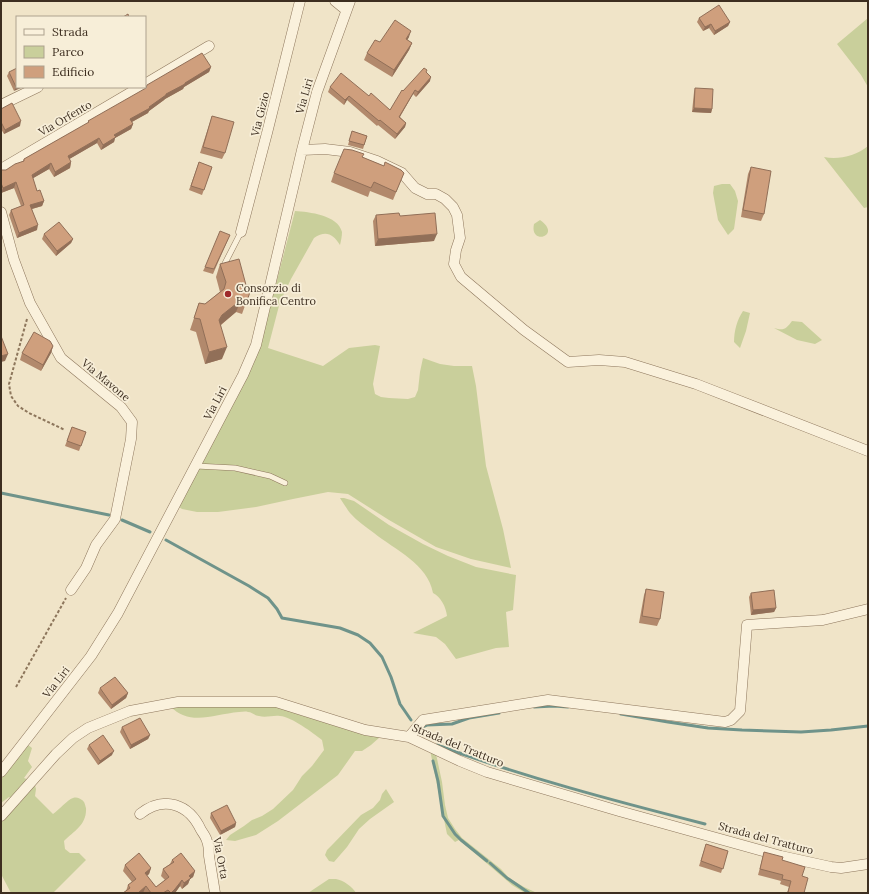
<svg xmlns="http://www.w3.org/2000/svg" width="869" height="894" font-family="Lora,serif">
<rect width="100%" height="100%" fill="#f0e4c8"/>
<!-- green -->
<path fill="#c9cf9b" d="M868 18V87L861 75 837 44Z
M868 146V207L864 208 824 157C838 160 856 156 868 146Z
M722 184H730L735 191 738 201 734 229 728 235 718 220 713 193 714 186Z
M295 211C309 212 338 215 342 232 342 236 341 241 340 245 333 234 326 230 314 238L291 279 280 302 268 348 323 366 349 348 375 345 380 346 373 384 375 394 381 397 389 398 408 399 415 397 418 390 420 372 423 358 440 364 454 366H472L476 386 486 466 503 529 511 568 471 559 436 547 389 520 348 494 328 492 293 499 256 507 218 512H197L182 509 176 505 259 349Z
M540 220C563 236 529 246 534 224Z
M743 311 750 313 746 331 740 348 734 342C734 331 737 320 743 311Z
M792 321 802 322 822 340 815 344 797 340 774 328C784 331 786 329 792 321Z
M340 498H344L354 501 389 525 423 544 448 556 476 567 516 575 513 610 506 612 509 647 496 648 456 659 445 644 436 637 413 633 447 616C446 607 441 597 433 593 428 564 395 550 374 533 366 527 357 521 350 513 347 509 343 503 340 498Z
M277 705 380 737 371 745 362 751H355L338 775 278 821 256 835 235 841 226 840 230 835 244 826 252 820 262 816 273 809 293 790 302 776 312 766 324 750 322 740C313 733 292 717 280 716 273 715 266 718 259 716 255 716 252 712 248 712 245 711 242 712 239 712 214 714 190 727 170 706Z
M28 745 32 748 28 761 32 767 24 778 34 782 36 789 35 796 53 814C59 810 67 800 73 798 77 797 79 798 82 800 85 802 85 805 86 808 87 825 74 831 64 841L65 849 70 853H79L86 860 53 893H11L1 874V819L13 800 9 797 1 803V779Z
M430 750 436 754 442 782 445 805 448 818 455 829 462 838 501 869 509 878 524 887 537 893H525L512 885 464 844 459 840 455 842 447 834Z
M386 789 394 802 370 819 359 829 347 847 334 862 329 861 325 855 327 850 333 844 361 815 373 808 380 800 382 794Z
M329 879C332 879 334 879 336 879 343 880 353 887 356 893H308Z"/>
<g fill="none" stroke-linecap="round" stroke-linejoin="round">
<!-- stream -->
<path stroke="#6f938a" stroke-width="3" d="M1 493 109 515
M122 520 150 532
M166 540 249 586 268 598 277 609 282 618 340 628 358 635 370 643 382 657 391 677 400 704 411 720
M534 707 554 706 568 707
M621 714 668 722 708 728 742 730 801 732 831 730 868 726
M422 727 427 725 452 724 469 718 499 713
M437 745C524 777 615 801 705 824
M433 761 438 781 443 816 455 834 461 840 487 861
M490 863 507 878 529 893"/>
<defs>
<path id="lane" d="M222 269 241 232
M196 466 235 468 270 476 285 483"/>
<path id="street" d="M335 1 346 10
M145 84 209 46
M1 105 38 87
M302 150 325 149 350 152 377 161 402 173 415 188 427 194H436L445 199 453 207 457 215 460 238 456 250 454 264 461 277 524 330 568 362 599 360 625 362 696 384 868 451
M1 169 140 87
M1 212 14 260 30 303 61 358 121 407 132 422 131 439 115 519 96 545 86 568 71 590
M241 232 267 133 300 1
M409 737 423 720 548 700 725 722 731 720 740 711 747 625 823 620 868 609
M1 772 91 656 118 613 243 375 256 345 302 150 317 92 350 1
M140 814C164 795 189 804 201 830 203 833 206 837 207 841 209 846 209 851 209 856 211 868 213 881 215 893
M1 816 56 754 73 738 88 728 130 711 178 702H276L365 730 409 737 460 761 487 772 619 811 781 856 831 867 841 868 868 864"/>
</defs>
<!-- lane casing -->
<use href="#lane" stroke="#8d765c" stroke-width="6"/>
<!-- street casing -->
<use href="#street" stroke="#8d765c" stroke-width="11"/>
<!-- path -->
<path stroke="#8d765c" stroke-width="2" stroke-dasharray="3 2" stroke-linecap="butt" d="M27 319 9 384 11 396 18 406 29 413 65 430
M16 687 66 598"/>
<!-- lane -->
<use href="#lane" stroke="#faf1dc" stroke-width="5"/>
<!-- street -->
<use href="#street" stroke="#faf1dc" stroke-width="10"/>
</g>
<!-- wall -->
<path fill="#b2896c" d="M699 18 730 22 728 26 714 35 709 28 703 31 697 22Z
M409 37 407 40 412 43 409 50 392 77 364 60 367 53 380 42Z
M211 67 209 72 184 87 183 89 165 99 164 100 149 111 148 113 132 122 133 124 131 129 115 138 114 142 101 150 97 143 69 159 71 162 70 168 54 177 49 169 33 178 37 191 44 201 42 206 32 209 37 230 17 238 9 215 11 210 21 206 14 188 1 193V170H6L23 161 24 159 88 123V121Z
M9 72 17 87 14 91 7 76Z
M426 72 430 81 416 97 413 94 400 117 406 123 405 127 395 139 378 125 377 126 347 100 344 105 328 92 330 87 369 96 390 110 403 91Z
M695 88 712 109 711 113 692 112 694 92Z
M1 109 20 126 4 134 1 129Z
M212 116 225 153 222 159 200 153Z
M352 131 367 136 363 149 348 145Z
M362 157 384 166 404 173 393 200 370 191 368 197 331 182 334 173Z
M199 162 212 167 202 195 189 190Z
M751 167 764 214 761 221 741 217 748 174Z
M376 215 400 216 434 241 375 246 373 221Z
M44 234 73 239 71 243 56 256 42 239Z
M230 235 213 274 203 271 205 267Z
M220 264 246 285 252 286 242 314 236 312 221 325 222 359 205 364 196 332 190 330 199 303 205 304 220 292 216 277Z
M53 346 51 353 41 371 20 360 22 353Z
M72 427 86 432 79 451 65 446Z
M646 589 660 619 657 626 639 623 644 595Z
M751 593 776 608 774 612 751 615 749 597Z
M100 688 128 693 126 698 111 709 98 693Z
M122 727 150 735 148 739 130 749 120 732Z
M89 745 112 755 98 765 87 749Z
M211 813 236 823 235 827 220 835 210 818Z
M706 844 728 851 721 873 699 866Z
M764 852 782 860 802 876 804 893H787L789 887 780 884 781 881 758 875Z
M172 860 195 871 193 877 190 879 188 884 182 889 180 886 175 893H144V892L143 893H123L126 891 128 885 132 882 123 871 125 865 151 868 149 874 147 876 156 887 165 880 161 876 163 869 170 864Z"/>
<!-- shaded-wall -->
<path fill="#916f58" d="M730 22 728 26 714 35 715 31Z
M711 24 709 28 703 31 705 27Z
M411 31 409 37 404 46 406 39Z
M412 43 409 50 392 77 394 70Z
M211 67 209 72 184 87 183 89 165 99 164 100 149 111 148 113 128 124 130 119 149 107 166 94Z
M431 77 430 81 416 97 418 92Z
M17 86V87H23L14 91 16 87Z
M415 90 413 94 397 121 399 117Z
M349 96 347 100 344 105 345 100Z
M694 108 712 109 711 113 692 112Z
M21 121 20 126 4 134 5 130Z
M406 123 405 127 395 139 397 134Z
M133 124 131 129 115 138 114 142 101 150 103 145 114 135Z
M99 138 97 143 66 161 68 156Z
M71 162 70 168 54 177 55 172Z
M51 163 49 169 30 180 32 175Z
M16 182 14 188 1 193 3 188Z
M44 201 42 206 28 210 30 205Z
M38 225 37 230 17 238 19 233Z
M437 234 434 241 375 246 378 239Z
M73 239 71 243 56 256 57 251Z
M241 300 236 312 218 327 219 320 222 315Z
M53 346 51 353 41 371 43 365Z
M227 347 222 359 205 364 209 352Z
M8 354 5 361 1 362V356Z
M776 608 774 612 751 615 753 610Z
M128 693 126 698 111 709 112 705Z
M150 735 148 739 130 749 131 745Z
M114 751 112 755 98 765 100 761Z
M236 823 235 827 220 835 221 831Z
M151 868 149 874 142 879 145 873Z
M195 871 193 877 190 879 188 884 182 889 184 883 189 876Z
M182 880 180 886 175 893H171Z
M146 886 143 893H138Z"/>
<!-- building -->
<path fill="#cf9f7d" stroke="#916f58" d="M719 5 730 22 715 31 711 24 705 27 699 18Z
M128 14 129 17H123Z
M395 20 411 31 406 39 412 43 394 70 367 53 375 40 380 42Z
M202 53 211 67 185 83V84L166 94V95L149 107 150 108 130 119 133 124 114 135 116 137 103 145 99 138 68 156 71 162 55 172 51 163 32 175 37 191 40 190 44 201 30 205 38 225 19 233 11 210 24 205 16 182 3 188 1 183V170H6L15 164 24 161V159L89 122 88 121 146 88 147 85Z
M17 68V86L16 87 9 72Z
M424 68 427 70 426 72 431 77 418 92 415 90 399 117 406 123 397 134 380 120 379 121 349 96 345 100 330 87 341 73 369 96 371 93 390 110 402 90 403 91Z
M695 88 713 89 712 109 694 108Z
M12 103 21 121 5 130 1 122V109Z
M212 116 234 122 225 153 203 147Z
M352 131 367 136 364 145 349 141Z
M344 149 352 150 364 154 362 157 384 166 385 162 401 170 404 173 396 192 374 182 371 188 334 173Z
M199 162 212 167 204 190 191 186Z
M751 167 771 171 764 214 743 210Z
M399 213 400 216 435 213 437 234 378 239 376 215Z
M59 222 73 239 57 251 44 234Z
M220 231 230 235 214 269 205 267Z
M239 259 246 285 252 286 247 301 241 300 222 315 219 320 227 347 209 352 200 319 194 318 199 303 205 304 224 289 226 282 220 264Z
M34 332 50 341 53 346 43 365 22 353Z
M1 336 8 354 1 356Z
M72 427 86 432 81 446 67 441Z
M646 589 664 592 660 619 642 616Z
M774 590 776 608 753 610 751 593Z
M115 677 128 693 112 705 100 688Z
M140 718 150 735 131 745 122 727Z
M103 735 114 751 100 761 89 745Z
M227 805 236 823 221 831 211 813Z
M706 844 728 851 723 869 701 861Z
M764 852 783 857 782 860 805 867 802 876 808 878 804 893H791L788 892 791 881 782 879 783 875 760 869Z
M139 853 151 868 145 873 156 887 169 877 163 869 174 862 172 860 181 853 195 871 189 876 191 878 184 883 182 880 175 889 171 893 168 890 163 893H151L146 886 138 893H123L130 888 128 885 136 879 125 865Z"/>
<!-- markers -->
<circle fill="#9e2a2b" stroke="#f7eed8" stroke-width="1.5" cx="228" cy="294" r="4"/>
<g text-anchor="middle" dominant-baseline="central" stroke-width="3.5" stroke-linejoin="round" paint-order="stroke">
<!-- street labels -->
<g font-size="11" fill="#3d2e20" stroke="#f7eed8">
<text transform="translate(304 96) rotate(-74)">Via Liri</text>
<text transform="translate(260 114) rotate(-76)">Via Gizio</text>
<text transform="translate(65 118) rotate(-30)">Via Orfento</text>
<text transform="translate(106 380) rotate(40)">Via Mavone</text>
<text transform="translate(215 403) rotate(-62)">Via Liri</text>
<text transform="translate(56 682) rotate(-52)">Via Liri</text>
<text transform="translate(458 745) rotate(22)">Strada del Tratturo</text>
<text transform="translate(766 838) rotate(15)">Strada del Tratturo</text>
<text transform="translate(221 858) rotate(79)">Via Orta</text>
</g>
<!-- poi labels -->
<g font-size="11" fill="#3d2e20" stroke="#f7eed8" text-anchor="start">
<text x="236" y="288">Consorzio di<tspan x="236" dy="13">Bonifica Centro</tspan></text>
</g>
</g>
<!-- border -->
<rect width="869" height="894" fill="none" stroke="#3d2e20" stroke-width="4"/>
<!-- legend -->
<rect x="16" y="16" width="130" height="72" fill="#f7eed8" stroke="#ada18e"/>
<rect x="24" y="29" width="20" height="6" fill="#faf1dc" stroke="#ada18e"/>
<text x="52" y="36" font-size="12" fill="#3d2e20">Strada</text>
<rect x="24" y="46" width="20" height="12" fill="#c9cf9b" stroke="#ada18e"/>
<text x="52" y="56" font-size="12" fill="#3d2e20">Parco</text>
<rect x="24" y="66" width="20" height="12" fill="#cf9f7d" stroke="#ada18e"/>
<text x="52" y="76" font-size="12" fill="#3d2e20">Edificio</text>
</svg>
